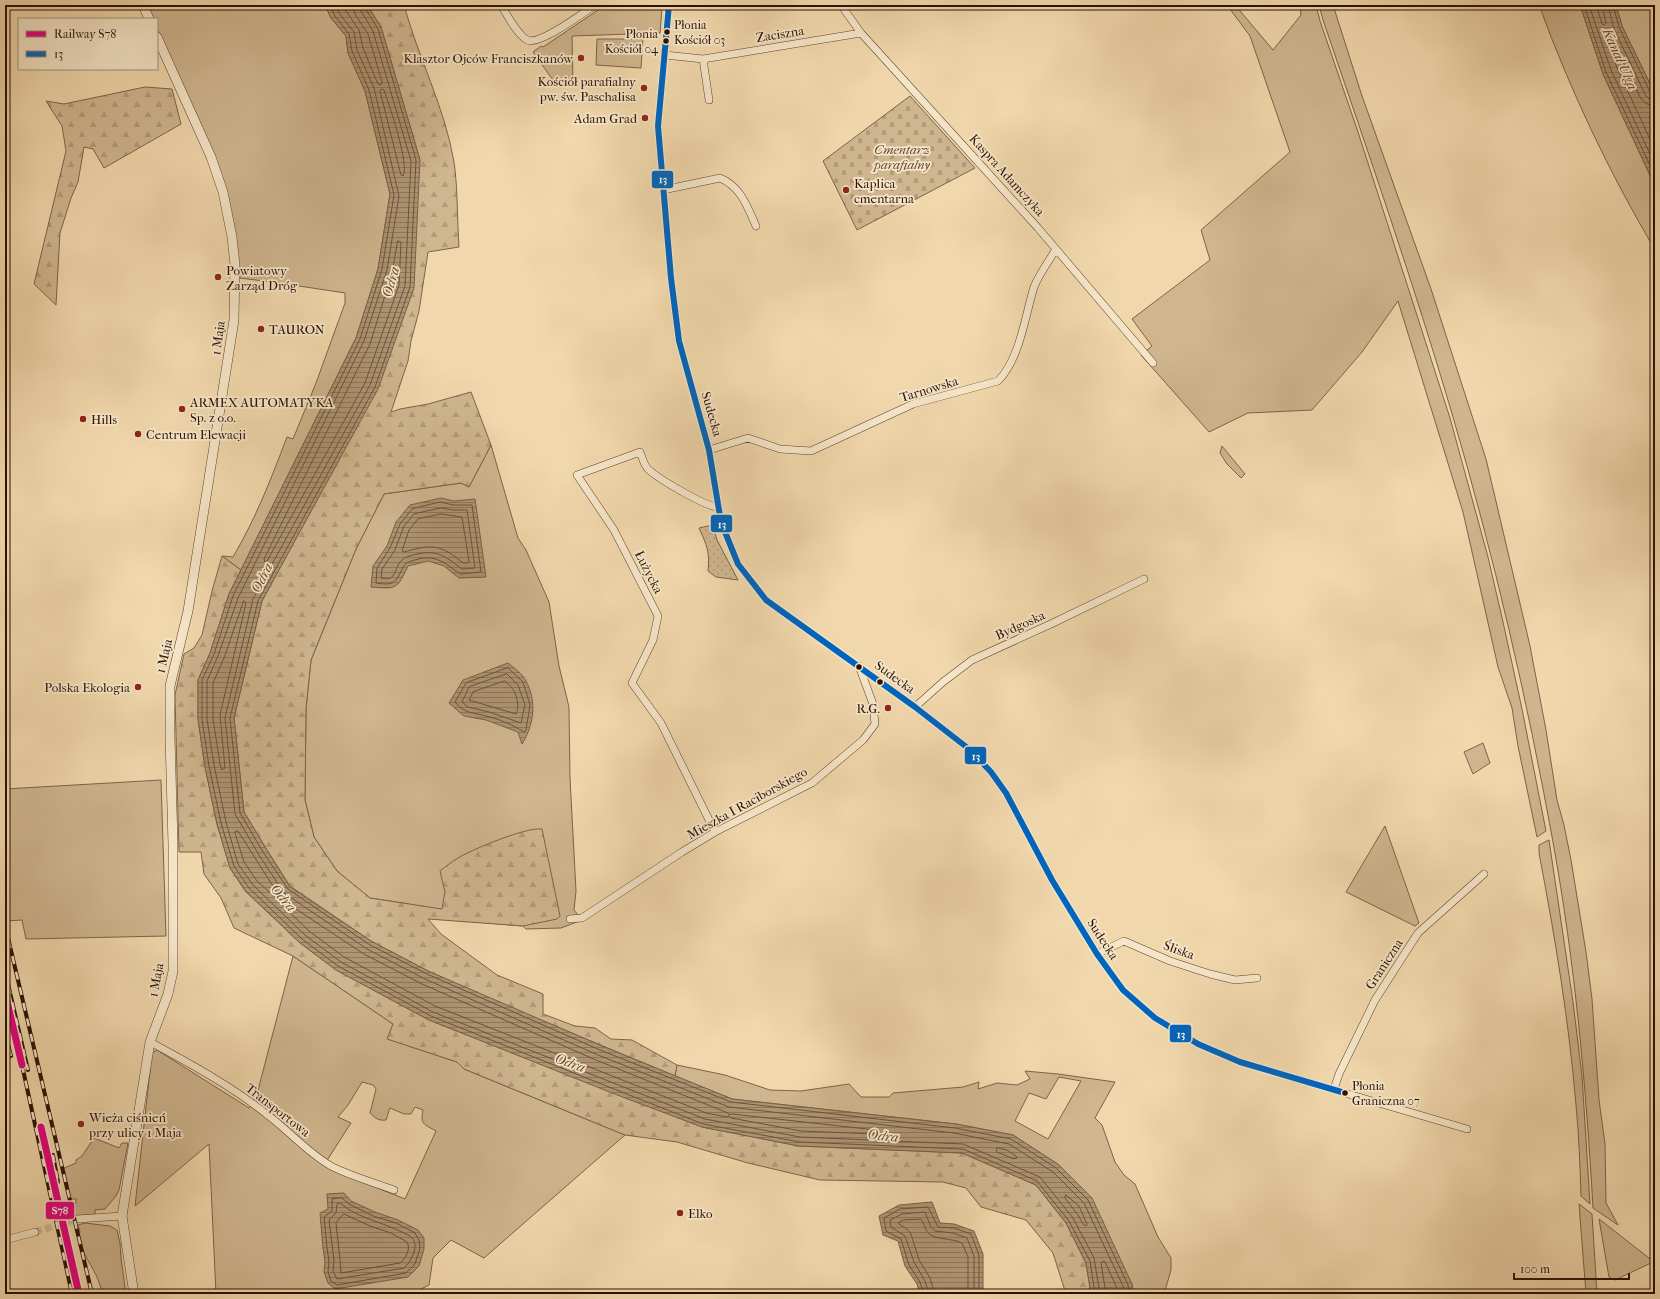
<svg xmlns="http://www.w3.org/2000/svg" width="1660" height="1299" font-family="'IM FELL French Canon',serif">
<defs>
<pattern id="forest-firs" width="22" height="20" patternUnits="userSpaceOnUse"><rect width="22" height="20" fill="#cfb68f"/><path d="M5 1l3.5 6h-7zM16 11l3.5 6h-7z" fill="#b29b7a"/></pattern>
<pattern id="cemetery-stones" width="16" height="16" patternUnits="userSpaceOnUse"><rect width="16" height="16" fill="#cfb68f"/><path d="M2 7V4a2 2 0 0 1 4 0v3zM10 15v-3a2 2 0 0 1 4 0v3z" fill="#b29b7a"/></pattern>
<pattern id="park-dots" width="8" height="8" patternUnits="userSpaceOnUse"><rect width="8" height="8" fill="#cfb68f"/><path d="M2 2h.1M6 6h.1" fill="none" stroke="#b29b7a" stroke-width="1.8" stroke-linecap="round"/></pattern>
<pattern id="water-rules" width="6" height="5" patternUnits="userSpaceOnUse"><rect width="6" height="5" fill="#ae9472"/><path d="M0 2.5h6" fill="none" stroke="#8e775b"/></pattern>
</defs>
<rect width="100%" height="100%" fill="#f1d8ac"/>
<filter id="stains"><feTurbulence type="fractalNoise" baseFrequency=".005" numOctaves="4"/><feColorMatrix values="0 0 0 0 .2 0 0 0 0 .09 0 0 0 0 .02 0 0 0 .5 -.17"/></filter>
<radialGradient id="worn" r=".72"><stop offset=".6" stop-color="#630" stop-opacity="0"/><stop offset="1" stop-color="#630" stop-opacity=".3"/></radialGradient>
<!-- green -->
<path fill="#cfb68f" stroke="#7d6348" fill-rule="evenodd" d="M147 5H325L331 18 346 36 348 53 365 91 390 194 378 269 356 338 241 570 222 556 233 557C256 518 271 479 287 437L293 439 316 383 345 303V293L286 284 240 278 227 190 157 28V19H153Z
M612 5 662 7 660 33 572 36 573 84 555 83 533 52 541 46 543 47 601 8Z
M1227 5H1235L1273 50 1301 15 1300 5H1316L1320 21 1358 132 1450 418 1488 557 1503 622 1522 709 1546 831 1537 837 1518 746 1512 708 1498 667 1463 512 1398 301 1362 352 1312 410 1248 413 1209 432 1141 355 1152 346 1132 319 1210 260 1201 230 1290 152 1250 36Z
M1319 5H1333L1362 96 1431 289 1486 459 1530 646 1546 730 1557 800 1564 825 1571 860 1586 952 1592 999 1599 1100 1605 1144 1606 1203 1618 1225 1593 1208C1586 1085 1575 963 1553 842 1527 698 1494 557 1453 417 1414 284 1368 152 1323 20Z
M1539 5H1580L1603 74 1655 186V250C1609 172 1570 90 1539 5Z
M1616 5H1655V94L1622 26Z
M597 39H643L641 68 596 65Z
M491 445 518 538 526 550 549 602 559 666 569 707 570 778 576 891 574 910 582 920 561 928 526 929 523 926 428 918 409 904 370 898 337 871 314 837 305 800 306 708 311 660 356 549 384 494 461 483 469 487Z
M1222 446 1245 474 1241 478 1227 464 1220 453Z
M1483 743 1490 763 1473 774 1464 752Z
M161 780 166 936 26 939 22 920 6 921 5 789Z
M1385 826 1419 923 1415 926 1346 892Z
M1549 840 1573 1002 1582 1076 1590 1204 1581 1196C1580 1166 1579 1135 1576 1105 1569 1021 1555 937 1539 853V845Z
M293 956 393 1024 388 1039 457 1062 464 1069 625 1135 484 1258 451 1240 433 1258 429 1285 411 1294H216L209 1144 135 1206 152 1053 157 1050 249 1108 256 1098ZM362 1082 373 1085 376 1089 370 1113C375 1118 379 1121 386 1120L390 1108 404 1114H411L415 1107 423 1110C420 1125 424 1124 436 1131L405 1199 370 1185 326 1162 351 1123 338 1117 348 1105Z
M677 1065 725 1075 770 1090 801 1091 849 1084 861 1097H889L893 1093 963 1087 979 1082 978 1089 997 1083 1017 1085 1030 1079 1025 1071 1058 1074 1115 1082 1095 1118 1102 1125 1115 1162 1124 1175 1135 1184 1158 1237 1171 1258V1270L1164 1294H1133L1132 1284 1059 1165 1013 1135 956 1124 732 1099 675 1076ZM1059 1077 1081 1081 1048 1139 1015 1121 1029 1093 1046 1099Z
M94 1138 119 1148 122 1143H128L119 1190 116 1196 105 1209 95 1210V1214L75 1216 76 1199H70L62 1169 76 1163V1160L82 1156Z
M1579 1204 1592 1214 1597 1294H1586Z
M1599 1219 1649 1258 1653 1262 1615 1280 1609 1277Z
M85 1223 110 1226 117 1230 120 1243 121 1258 126 1294H102C100 1279 92 1268 85 1255 82 1249 80 1240 78 1233L80 1232 78 1225Z"/>
<!-- forest -->
<path fill="url(#forest-firs)" stroke="#7d6348" d="M367 5H404C418 57 445 108 454 162 458 189 457 219 459 247L428 252 419 311 411 341 408 361 391 412 400 409 428 404 471 392 491 445 469 487 461 483 384 494 356 549 311 660 306 708 305 800 314 837 337 871 370 898 442 909 445 892 440 871C446 866 452 862 458 858 473 849 526 827 542 829L560 916 557 919 523 926 428 919 441 934 497 975 543 994V1014L575 1026 595 1028 611 1039 632 1040 677 1065 675 1076 526 1014 428 971 371 941 290 886 267 850 244 812 234 718 262 601 335 466 420 160 381 27Z
M145 87 172 89 181 124 104 168 93 149 84 147 78 182 71 198 60 233 56 305 34 284 66 151 62 126 46 101 64 104Z
M222 556 241 570 229 594 210 653 198 680V719L205 767 217 824 230 868 245 891 300 943 336 970 429 1020 702 1127 799 1146 962 1153 1036 1185 1066 1223 1086 1263 1091 1294H1066L1053 1253 1026 1220 981 1207 966 1188 943 1182 820 1180 748 1163 677 1142 625 1135 464 1069 457 1062 387 1039 393 1024 293 956 234 928 221 898 204 874 201 852H179L175 695 184 654 194 648 202 635 212 591Z"/>
<!-- cemetery -->
<path fill="url(#cemetery-stones)" stroke="#7d6348" d="M910 96 975 168 857 230 823 161Z"/>
<!-- park -->
<path fill="url(#park-dots)" stroke="#7d6348" d="M713 525 717 540 738 580 716 577 708 571C710 551 707 546 699 528Z"/>
<!-- water -->
<path fill="url(#water-rules)" stroke="#7a5f45" d="M325 5H367L381 27 420 160 414 288 378 389 262 601 234 718 244 812 267 850 290 887 371 941 428 971 602 1046 732 1099 956 1124 1013 1135 1059 1165 1092 1198 1132 1284 1133 1294H1091L1086 1263 1066 1223 1036 1185 962 1153 799 1146 702 1127 612 1093 429 1020 336 970 299 942 246 891 230 868 217 824 205 767 198 719V680L210 653 229 594 356 338 378 269 390 194 365 91 348 53 346 36 331 18Z
M1580 5H1616L1622 26 1655 94V186L1603 74Z
M441 498 454 501 475 499 486 577 459 578 444 566 428 561 408 566C397 590 396 589 371 587L373 566 387 546 396 522 410 505Z
M508 663C514 668 523 674 526 681 537 701 534 725 522 744L518 732 486 720 464 716 449 703 463 680Z
M344 1193 351 1201 375 1212 398 1220 418 1230 424 1238V1249L419 1266 408 1277 335 1289 328 1283 324 1272 325 1261 323 1248 320 1213 328 1209 327 1194Z
M932 1202 940 1223 954 1224 974 1231 983 1254V1292L982 1294H920L917 1284 905 1266 898 1241 883 1235 879 1216 899 1205Z"/>
<g fill="none" stroke-linecap="round" stroke-linejoin="round">
<!-- shore -->
<path stroke="#6c523a" stroke-width="1" d="M330 5 335 16 349 34 352 51 369 90 394 195 382 269 360 339 233 596 214 654 202 680V719L209 766 221 823 234 866 249 888 302 939 338 966 431 1016 614 1089 703 1124 800 1142 963 1149 1037 1181 1069 1221 1090 1261 1095 1294
M335 5 339 13 354 32 357 50 374 88 399 196 387 270 364 341 238 598 218 656 207 681V719L214 765 226 822 238 864 253 885 305 935 341 962 433 1012 616 1084 705 1119 800 1137 963 1144 1040 1177 1073 1218 1094 1258 1100 1294
M342 5 359 30 363 48 378 84 381 85 382 82 368 34 355 14 353 5
M359 5 361 11 373 31 411 161 405 286 370 385 253 599 225 718 235 814 259 855 284 893 367 949 425 979 598 1055 729 1107 954 1133 1009 1144 1053 1172 1084 1203 1123 1286 1124 1294
M364 5 365 8 378 29 416 160 410 287 375 387 258 601 230 718 240 813 263 852 288 889 370 945 427 974 600 1050 731 1102 955 1128 1011 1139 1056 1168 1088 1200 1128 1285 1129 1294
M1584 5 1606 72 1655 176
M1589 5 1611 70 1655 165
M1596 5 1602 24 1604 25 1606 23 1602 5
M1608 5 1614 29 1645 94 1649 99 1655 100
M1613 5 1619 27 1650 92 1655 95
M382 89 384 90C389 105 410 165 403 176L401 175 380 91Z
M1655 106 1647 104 1641 99 1609 33H1606V35L1617 68 1655 150
M398 241 401 242 399 285 365 383 267 561 265 562 264 559 370 344 392 273Z
M441 502 453 505H472L481 572 460 574C439 558 432 553 406 563 395 578 400 587 376 583L377 568 390 548 400 524 412 509Z
M441 508 453 510H467L475 568 462 569C444 555 436 549 413 555 409 556 405 557 402 560 393 568 398 582 381 578L382 569 395 550 404 526 414 514Z
M441 514 462 517 469 561 468 563H463C440 544 432 544 404 552L402 551 409 530 418 519Z
M244 601 246 603 220 715 225 768 222 770 220 764 213 719V683L224 658Z
M508 668 523 682 530 705 526 730 524 732C513 725 499 719 486 716 472 712 465 714 455 702L466 683Z
M507 674 518 685 525 705 521 723 489 712 468 707 462 702 469 687Z
M505 681C515 688 521 703 516 714L469 700 473 692Z
M236 831H238L278 894 277 897H275L257 881 244 862 235 833Z
M281 899 364 954 422 984 596 1060 728 1113 729 1115 732 1114 876 1130 878 1133 876 1134 801 1131 731 1118 729 1116 727 1117 706 1113 435 1006 344 957 309 931 280 903Z
M998 1148 1007 1150 1016 1156 1017 1158 1014 1159 997 1152 996 1149Z
M1066 1195 1079 1206 1087 1224 1086 1226 1084 1225 1078 1215 1065 1198Z
M342 1198 349 1204 373 1216 396 1223 415 1233 419 1240 420 1248 415 1264 406 1273 337 1285 331 1281 328 1272 329 1261 327 1248 324 1217 332 1211V1199Z
M340 1203C357 1218 382 1222 402 1232 405 1234 410 1235 412 1238 420 1246 410 1263 404 1268L337 1279 333 1271 334 1260 329 1220 336 1213 337 1204Z
M344 1214 370 1226 391 1233 407 1242C411 1249 406 1258 400 1263L341 1273 340 1260 336 1223Z
M924 1294 920 1282 909 1265 901 1239 886 1231 884 1218 900 1209 928 1207 938 1227 954 1228 971 1234 979 1255V1294
M929 1294 925 1281 914 1262 905 1236 891 1227 890 1220 902 1214 925 1212 931 1227 935 1231 953 1233 967 1238 974 1256V1294
M935 1294 930 1278 919 1260 911 1234 907 1229 899 1224V1222L903 1220 921 1219C924 1223 925 1229 928 1233 935 1240 952 1238 962 1243L968 1257V1294
M1106 1294 1101 1263 1103 1261 1105 1262 1117 1288 1118 1294"/>
<!-- minor-tunnel -->
<path stroke="#d3ba92" stroke-width="7" stroke-dasharray="7 3.5" stroke-linecap="butt" d="M35 1232 77 1219"/>
<defs>
<path id="minor" d="M501 5C508 16 516 33 527 40 539 46 583 13 595 5
M669 5 658 126 671 278 679 341 709 450 721 522 738 564 766 600 915 707 969 749 991 772 1006 793 1052 880 1097 954 1123 990 1155 1018 1198 1044 1240 1062 1467 1129
M841 5 861 33 1038 228 1153 363
M665 55 703 59 861 33
M703 59 709 100
M663 190 720 178C741 187 747 206 756 226
M709 450 748 438 780 449 811 451 913 404 998 381C1020 359 1025 316 1034 287 1039 274 1049 261 1056 249
M915 707 943 682 972 660 1053 623 1144 579
M715 832 661 723 632 683 653 640 658 616 614 530 577 475 640 452C642 457 644 465 648 469 657 478 706 507 718 507
M570 919 582 918 682 852 715 832 812 783 863 740 875 724 873 704 859 666
M1097 954 1124 941 1170 961 1210 974 1235 980 1257 978
M150 1042C191 1064 233 1087 269 1116 290 1132 308 1153 331 1166 350 1176 373 1182 394 1190
M1334 1089 1339 1074 1375 1000 1418 933 1484 874
M77 1219 122 1216
M5 1240 35 1232"/>
<path id="tertiary" d="M143 5 149 19
M134 1294 122 1216 150 1042 168 994 173 971V844L170 737V686L188 611 234 320 235 265 232 237 223 192 211 157 157 37"/>
</defs>
<!-- minor casing -->
<use href="#minor" stroke="#5c422c" stroke-width="8"/>
<!-- tertiary casing -->
<use href="#tertiary" stroke="#5c422c" stroke-width="10"/>
<!-- minor -->
<use href="#minor" stroke="#f6e6c9" stroke-width="7"/>
<!-- tertiary -->
<use href="#tertiary" stroke="#f6e6c9" stroke-width="9"/>
<defs>
<path id="rail" d="M5 925 92 1294
M5 971 28 1070
M5 1033 11 1056
M22 1065 72 1294
M53 1155 58 1182"/>
</defs>
<!-- rail casing -->
<use href="#rail" stroke="#2b1002" stroke-width="4"/>
<!-- rail -->
<use href="#rail" stroke="#f6e6c9" stroke-width="2.5" stroke-dasharray="8" stroke-linecap="butt"/>
<defs>
<path id="bus-1" d="M669 5 658 126 671 278 679 341 709 450 721 522 738 564 766 600 915 707 969 749 991 772 1006 793 1052 880 1097 954 1123 990 1155 1018 1198 1044 1240 1062 1345 1093"/>
</defs>
<!-- bus-1 casing -->
<use href="#bus-1" stroke="#f6e6c9" stroke-width="9"/>
<!-- bus-1 -->
<use href="#bus-1" stroke="#0065bd" stroke-width="6"/>
<defs>
<path id="rail-1" d="M5 993 22 1065
M41 1127 79 1294"/>
</defs>
<!-- rail-1 casing -->
<use href="#rail-1" stroke="#f6e6c9" stroke-width="10"/>
<!-- rail-1 -->
<use href="#rail-1" stroke="#e5007d" stroke-width="7"/>
</g>
<!-- markers -->
<g fill="#2b1002" stroke="#f6e6c9" stroke-width="1.5">
<circle cx="667" cy="32" r="3.5"/>
<circle cx="666" cy="41" r="3.5"/>
<circle cx="859" cy="667" r="3.5"/>
<circle cx="880" cy="682" r="3.5"/>
<circle cx="1345" cy="1093" r="3.5"/>
</g>
<g fill="#8f2418" stroke="#f6e6c9" stroke-width="1.5">
<circle cx="581" cy="58" r="4"/>
<circle cx="644" cy="88" r="4"/>
<circle cx="645" cy="118" r="4"/>
<circle cx="846" cy="190" r="4"/>
<circle cx="218" cy="277" r="4"/>
<circle cx="261" cy="329" r="4"/>
<circle cx="182" cy="409" r="4"/>
<circle cx="83" cy="419" r="4"/>
<circle cx="138" cy="434" r="4"/>
<circle cx="138" cy="687" r="4"/>
<circle cx="888" cy="708" r="4"/>
<circle cx="81" cy="1124" r="4"/>
<circle cx="680" cy="1213" r="4"/>
</g>
<g text-anchor="middle" dominant-baseline="central" stroke-width="3.5" stroke-linejoin="round" paint-order="stroke">
<!-- bus labels -->
<g font-size="12" fill="#2b1002" stroke="#f6e6c9" text-anchor="start">
<text x="674" y="25">Płonia<tspan x="674" dy="15">Kościół 03</tspan></text>
<text x="658" y="34" text-anchor="end">Płonia<tspan x="658" dy="15">Kościół 04</tspan></text>
<text x="1352" y="1086">Płonia<tspan x="1352" dy="15">Graniczna 07</tspan></text>
</g>
<!-- street labels -->
<g font-size="13" fill="#2b1002" stroke="#f6e6c9">
<text transform="translate(780 34) rotate(-9)">Zaciszna</text>
<text transform="translate(1007 175) rotate(48)">Kaspra Adamczyka</text>
<text transform="translate(218 338) rotate(-82)">1 Maja</text>
<text transform="translate(929 389) rotate(-17)">Tarnowska</text>
<text transform="translate(712 414) rotate(74)">Sudecka</text>
<text transform="translate(649 572) rotate(63)">Łużycka</text>
<text transform="translate(1020 625) rotate(-24)">Bydgoska</text>
<text transform="translate(164 656) rotate(-76)">1 Maja</text>
<text transform="translate(895 677) rotate(36)">Sudecka</text>
<text transform="translate(747 803) rotate(-29)">Mieszka I Raciborskiego</text>
<text transform="translate(1103 939) rotate(57)">Sudecka</text>
<text transform="translate(1179 950) rotate(20)">Śliska</text>
<text transform="translate(1384 964) rotate(-57)">Graniczna</text>
<text transform="translate(156 980) rotate(-79)">1 Maja</text>
<text transform="translate(278 1110) rotate(38)">Transportowa</text>
</g>
<!-- poi labels -->
<g font-size="13" fill="#2b1002" stroke="#f6e6c9" text-anchor="start">
<text x="573" y="58" text-anchor="end">Klasztor Ojców Franciszkanów</text>
<text x="636" y="81" text-anchor="end">Kościół parafialny<tspan x="636" dy="15">pw. św. Paschalisa</tspan></text>
<text x="637" y="118" text-anchor="end">Adam Grad</text>
<text x="854" y="183">Kaplica<tspan x="854" dy="15">cmentarna</tspan></text>
<text x="226" y="270">Powiatowy<tspan x="226" dy="15">Zarząd Dróg</tspan></text>
<text x="269" y="329">TAURON</text>
<text x="190" y="402">ARMEX AUTOMATYKA<tspan x="190" dy="15">Sp. z o.o.</tspan></text>
<text x="91" y="419">Hills</text>
<text x="146" y="434">Centrum Elewacji</text>
<text x="130" y="687" text-anchor="end">Polska Ekologia</text>
<text x="880" y="708" text-anchor="end">R.G.</text>
<text x="89" y="1117">Wieża ciśnień<tspan x="89" dy="15">przy ulicy 1 Maja</tspan></text>
<text x="688" y="1213">Elko</text>
</g>
<!-- park labels -->
<g font-size="13" font-style="italic" fill="#644a33" stroke="#f6e6c9">
<text x="902" y="149">Cmentarz<tspan x="902" dy="15">parafialny</tspan></text>
</g>
<!-- water labels -->
<g font-size="14" font-style="italic" fill="#664b34" stroke="#f6e6c9">
<text transform="translate(1620 59) rotate(66)">Kanał Ulga</text>
<text transform="translate(391 282) rotate(-75)">Odra</text>
<text transform="translate(262 578) rotate(-64)">Odra</text>
<text transform="translate(283 898) rotate(49)">Odra</text>
<text transform="translate(570 1063) rotate(20)">Odra</text>
<text transform="translate(883 1136) rotate(6)">Odra</text>
</g>
</g>
<g stroke="#f6e6c9" stroke-width="1.5">
<rect x="651" y="170" width="23" height="19" rx="4" fill="#0065bd"/>
<rect x="710" y="514" width="23" height="19" rx="4" fill="#0065bd"/>
<rect x="964" y="746" width="23" height="19" rx="4" fill="#0065bd"/>
<rect x="1169" y="1024" width="23" height="19" rx="4" fill="#0065bd"/>
<rect x="45" y="1201" width="30" height="19" rx="4" fill="#e5007d"/>
</g>
<g font-size="11" text-anchor="middle" font-weight="bold" fill="#fff">
<text x="663" y="183">13</text>
<text x="722" y="528">13</text>
<text x="976" y="760">13</text>
<text x="1181" y="1038">13</text>
<text x="60" y="1214">S78</text>
</g>
<!-- margin -->
<rect width="1660" height="1299" fill="none" stroke="#f1d8ac" stroke-width="20"/>
<rect x="6" y="6" width="1648" height="1287" fill="none" stroke="#2b1002" stroke-width="2"/>
<rect x="10" y="10" width="1640" height="1279" fill="none" stroke="#2b1002"/>
<!-- legend -->
<rect x="18" y="18" width="140" height="52" fill="#f6e6c9" stroke="#a59079"/>
<rect x="26" y="31" width="20" height="6" fill="#e5007d" stroke="#a59079"/>
<text x="54" y="38" font-size="12" fill="#2b1002">Railway S78</text>
<rect x="26" y="51" width="20" height="6" fill="#0065bd" stroke="#a59079"/>
<text x="54" y="58" font-size="12" fill="#2b1002">13</text>
<!-- scale -->
<path d="M1514 1273v6h115v-6" fill="none" stroke="#2b1002" stroke-width="2"/>
<text x="1520" y="1273" font-size="12" fill="#2b1002" stroke="#f6e6c9" stroke-width="3" paint-order="stroke">100 m</text>
<rect width="100%" height="100%" filter="url(#stains)"/>
<rect width="100%" height="100%" fill="url(#worn)"/>
</svg>
